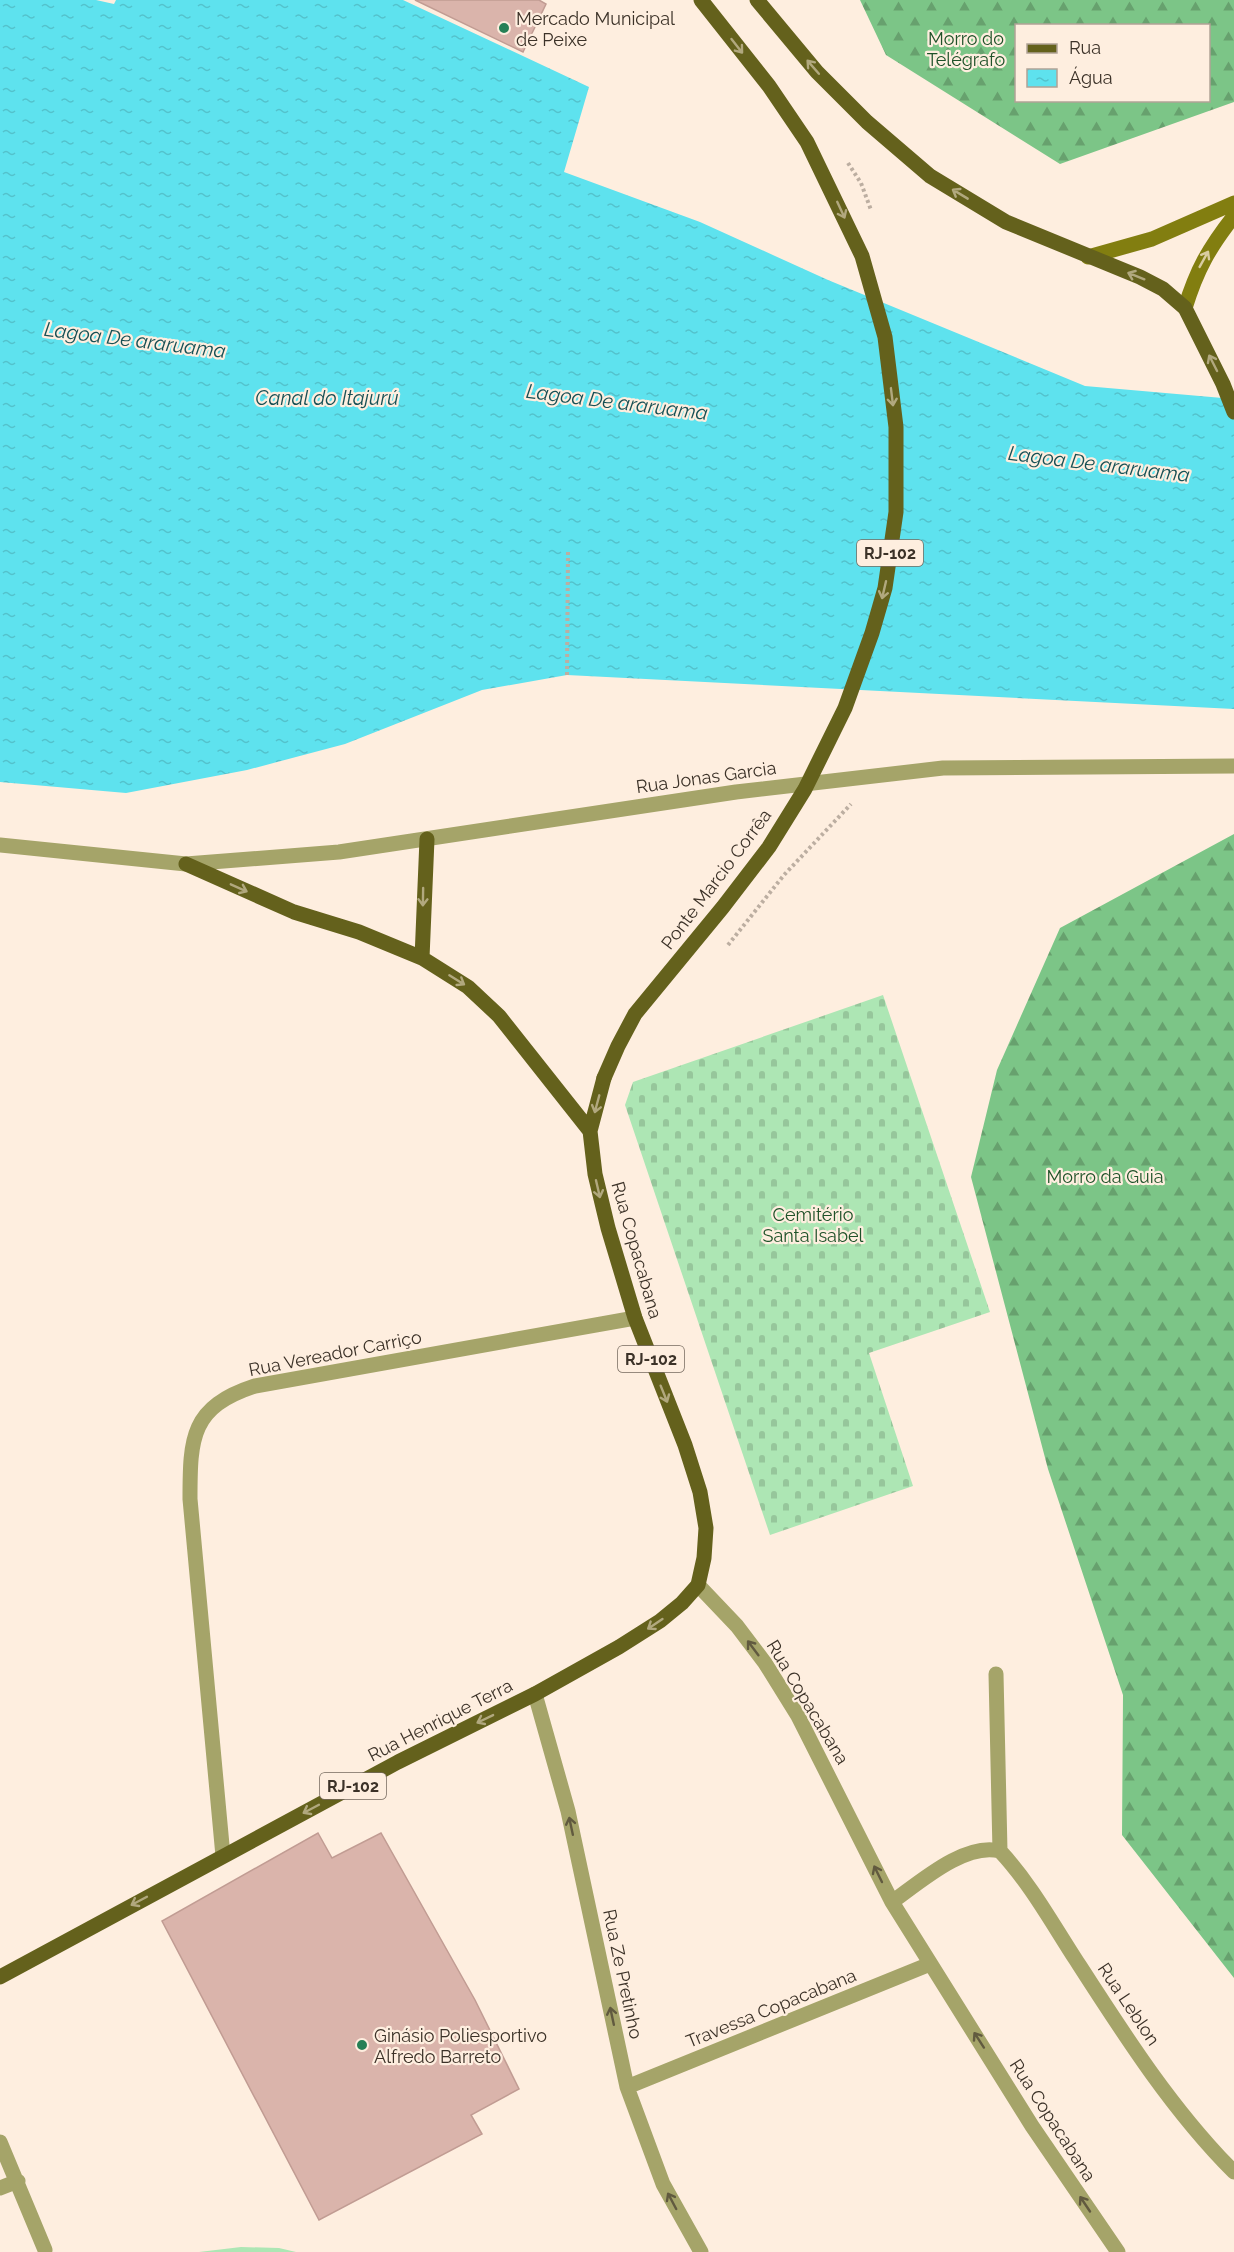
<svg xmlns="http://www.w3.org/2000/svg" width="1234" height="2252" font-family="Raleway,sans-serif">
<defs>
<pattern id="forest-firs" width="22" height="20" patternUnits="userSpaceOnUse" patternTransform="scale(1.5)"><rect width="22" height="20" fill="#7cc587"/><path d="M5 1l3.5 6h-7zM16 11l3.5 6h-7z" fill="#67a16e"/></pattern>
<pattern id="cemetery-stones" width="16" height="16" patternUnits="userSpaceOnUse" patternTransform="scale(1.5)"><rect width="16" height="16" fill="#ade6b4"/><path d="M2 7V4a2 2 0 0 1 4 0v3zM10 15v-3a2 2 0 0 1 4 0v3z" fill="#96c69b"/></pattern>
<pattern id="water-ripples" width="26" height="14" patternUnits="userSpaceOnUse" patternTransform="scale(1.5)"><rect width="26" height="14" fill="#5ee2ee"/><path d="M2 4q2-2 4 0t4 0M15 11q2-2 4 0t4 0" fill="none" stroke="#53c2cc"/></pattern>
</defs>
<rect width="100%" height="100%" fill="#feeedf"/>
<!-- forest -->
<path fill="url(#forest-firs)" fill-rule="evenodd" d="M860 0H1234V102L1060 164 886 55ZM1016 26H1208V100H1016Z
M1234 834V1978L1122 1835 1123 1695 1048 1469 971 1177 997 1070 1060 928Z"/>
<!-- cemetery -->
<path fill="url(#cemetery-stones)" d="M883 995 990 1312 869 1353 913 1486 770 1535 625 1105 633 1082Z"/>
<!-- pitch -->
<path fill="#ade6b4" d="M241 2247 279 2248 296 2252H199Z"/>
<!-- water -->
<path fill="url(#water-ripples)" d="M0 0H96L114 4 116 0H403L589 87 564 172 700 222 828 280 1085 386 1234 399V709L567 675 482 690 345 744 247 770 126 793 0 782Z"/>
<!-- building -->
<path fill="#dab4ab" stroke="#c19c93" stroke-width="1.5" d="M415 0H539L546 4 523 52Z
M318 1833 332 1858 381 1833 475 2000 519 2089 471 2115 482 2134 319 2220 162 1921Z"/>
<g fill="none" stroke-linecap="round" stroke-linejoin="round">
<!-- path -->
<path stroke="#bcaea1" stroke-width="4" stroke-dasharray="3 3" stroke-linecap="butt" d="M567 675 568 550
M728 945 784 875 851 804"/>
<!-- minor -->
<path stroke="#a5a469" stroke-width="15" d="M698 1585 737 1626 765 1663 798 1716 892 1902 1032 2126 1118 2252
M996 1674 1000 1851
M535 1694 568 1811 627 2087 663 2184 701 2252
M1000 1851C1030 1883 1052 1923 1076 1960 1123 2033 1172 2110 1234 2172
M223 1856 190 1499C190 1437 191 1407 255 1386L635 1318
M892 1902C920 1882 965 1842 1000 1851
M627 2087 930 1964
M0 2142 45 2250
M0 2188 18 2181"/>
<!-- tertiary -->
<path stroke="#a5a469" stroke-width="15" d="M0 845 186 864 339 852 736 792 943 768 1234 766"/>
<!-- secondary -->
<path stroke="#827e10" stroke-width="15" d="M1088 257 1152 239 1234 203
M1185 308C1197 269 1209 248 1234 216"/>
<!-- primary -->
<path stroke="#64611c" stroke-width="15" d="M757 0 817 72 867 122 930 176 1006 222 1140 277 1163 289 1185 308 1223 384 1234 412
M186 864 294 912 359 932 422 958 468 987 499 1016 590 1131
M422 958 427 839
M0 1977 398 1762 535 1694 619 1647 660 1621 682 1603 698 1585 704 1558 706 1528 700 1492 685 1445 635 1318 608 1228 595 1174 590 1131 604 1078"/>
<!-- path-bridge -->
<path stroke="#bcaea1" stroke-width="4" stroke-dasharray="3 3" stroke-linecap="butt" d="M848 163 861 183 871 210"/>
<!-- primary-bridge -->
<path stroke="#64611c" stroke-width="15" d="M604 1078 618 1046 635 1014 723 907 769 847 805 789 845 708 872 633 885 588 896 512V427L885 337 862 256 807 142 769 86 701 0"/>
</g>
<!-- one-way arrows -->
<defs><path id="oneway-shaft" d="M-6 0H5M1.5-3L5.5 0L1.5 3" fill="none" stroke-width="1.6" stroke-linecap="round" stroke-linejoin="round" transform="scale(1.5)"/></defs>
<g stroke="#b1a87e">
<use href="#oneway-shaft" transform="translate(737 46) rotate(52)"/>
<use href="#oneway-shaft" transform="translate(813 67) rotate(-131)"/>
<use href="#oneway-shaft" transform="translate(960 194) rotate(-149)"/>
<use href="#oneway-shaft" transform="translate(841 210) rotate(65)"/>
<use href="#oneway-shaft" transform="translate(1136 276) rotate(-158)"/>
<use href="#oneway-shaft" transform="translate(1213 363) rotate(-117)"/>
<use href="#oneway-shaft" transform="translate(892 397) rotate(83)"/>
<use href="#oneway-shaft" transform="translate(884 590) rotate(103)"/>
<use href="#oneway-shaft" transform="translate(239 888) rotate(24)"/>
<use href="#oneway-shaft" transform="translate(423 897) rotate(91)"/>
<use href="#oneway-shaft" transform="translate(457 980) rotate(32)"/>
<use href="#oneway-shaft" transform="translate(597 1104) rotate(105)"/>
<use href="#oneway-shaft" transform="translate(598 1189) rotate(77)"/>
<use href="#oneway-shaft" transform="translate(664 1394) rotate(68)"/>
<use href="#oneway-shaft" transform="translate(655 1624) rotate(146)"/>
<use href="#oneway-shaft" transform="translate(485 1719) rotate(154)"/>
<use href="#oneway-shaft" transform="translate(311 1809) rotate(152)"/>
<use href="#oneway-shaft" transform="translate(139 1901) rotate(152)"/>
</g>
<use stroke="#d9cca1" href="#oneway-shaft" transform="translate(1204 259) rotate(-61)"/>
<g stroke="#615a3f">
<use href="#oneway-shaft" transform="translate(753 1648) rotate(-127)"/>
<use href="#oneway-shaft" transform="translate(571 1826) rotate(-102)"/>
<use href="#oneway-shaft" transform="translate(878 1874) rotate(-116)"/>
<use href="#oneway-shaft" transform="translate(612 2016) rotate(-102)"/>
<use href="#oneway-shaft" transform="translate(979 2040) rotate(-123)"/>
<use href="#oneway-shaft" transform="translate(672 2201) rotate(-118)"/>
<use href="#oneway-shaft" transform="translate(1085 2204) rotate(-124)"/>
</g>
<!-- markers -->
<g fill="#268056" stroke="#feeedf" stroke-width="2">
<circle cx="504" cy="28" r="6"/>
<circle cx="362" cy="2045" r="6"/>
</g>
<g text-anchor="middle" dominant-baseline="central" stroke-width="4.5" stroke-linejoin="round" paint-order="stroke">
<!-- shield labels -->
<g fill="#feeedf" stroke="#766a5f" stroke-width="1.5">
<rect x="857" y="540" width="66" height="26" rx="4.5"/>
<rect x="618" y="1346" width="66" height="26" rx="4.5"/>
<rect x="320" y="1773" width="66" height="26" rx="4.5"/>
</g>
<g font-size="16" font-weight="bold" fill="#3c3228">
<text x="890" y="553">RJ-102</text>
<text x="651" y="1359">RJ-102</text>
<text x="353" y="1786">RJ-102</text>
</g>
<!-- poi labels -->
<g font-size="18" fill="#3c3228" stroke="#feeedf" text-anchor="start">
<text x="516" y="18">Mercado Municipal<tspan x="516" dy="21">de Peixe</tspan></text>
<text x="374" y="2035">Ginásio Poliesportivo<tspan x="374" dy="21">Alfredo Barreto</tspan></text>
</g>
<!-- park labels -->
<g font-size="18" fill="#1f5229" stroke="#feeedf">
<text x="966" y="38">Morro do<tspan x="966" dy="21">Telégrafo</tspan></text>
<text x="1105" y="1176">Morro da Guia</text>
<text x="813" y="1214">Cemitério<tspan x="813" dy="21">Santa Isabel</tspan></text>
</g>
<!-- street labels -->
<g font-size="18" fill="#3c3228" stroke="#feeedf">
<text transform="translate(706 777) rotate(-8)">Rua Jonas Garcia</text>
<text transform="translate(716 879) rotate(-53)">Ponte Marcio Corrêa</text>
<text transform="translate(637 1250) rotate(74)">Rua Copacabana</text>
<text transform="translate(335 1353) rotate(-11)">Rua Vereador Carriço</text>
<text transform="translate(808 1702) rotate(59)">Rua Copacabana</text>
<text transform="translate(440 1720) rotate(-27)">Rua Henrique Terra</text>
<text transform="translate(623 1974) rotate(78)">Rua Ze Pretinho</text>
<text transform="translate(1129 2004) rotate(56)">Rua Leblon</text>
<text transform="translate(771 2008) rotate(-22)">Travessa Copacabana</text>
<text transform="translate(1053 2120) rotate(57)">Rua Copacabana</text>
</g>
<!-- water labels -->
<g font-size="20" font-style="italic" fill="#175055" stroke="#feeedf">
<text transform="translate(135 340) rotate(7)">Lagoa De araruama</text>
<text x="327" y="398">Canal do Itajurú</text>
<text transform="translate(617 402) rotate(7)">Lagoa De araruama</text>
<text transform="translate(1099 464) rotate(7)">Lagoa De araruama</text>
</g>
</g>
<!-- legend -->
<rect x="1015" y="24" width="195" height="78" fill="#feeedf" stroke="#b0a396" stroke-width="1.5"/>
<rect x="1027" y="44" width="30" height="9" fill="#64611c" stroke="#b0a396" stroke-width="1.5"/>
<text x="1069" y="54" font-size="18" fill="#3c3228">Rua</text>
<rect x="1027" y="69" width="30" height="18" fill="url(#water-ripples)" stroke="#b0a396" stroke-width="1.5"/>
<text x="1069" y="84" font-size="18" fill="#3c3228">Água</text>
</svg>
